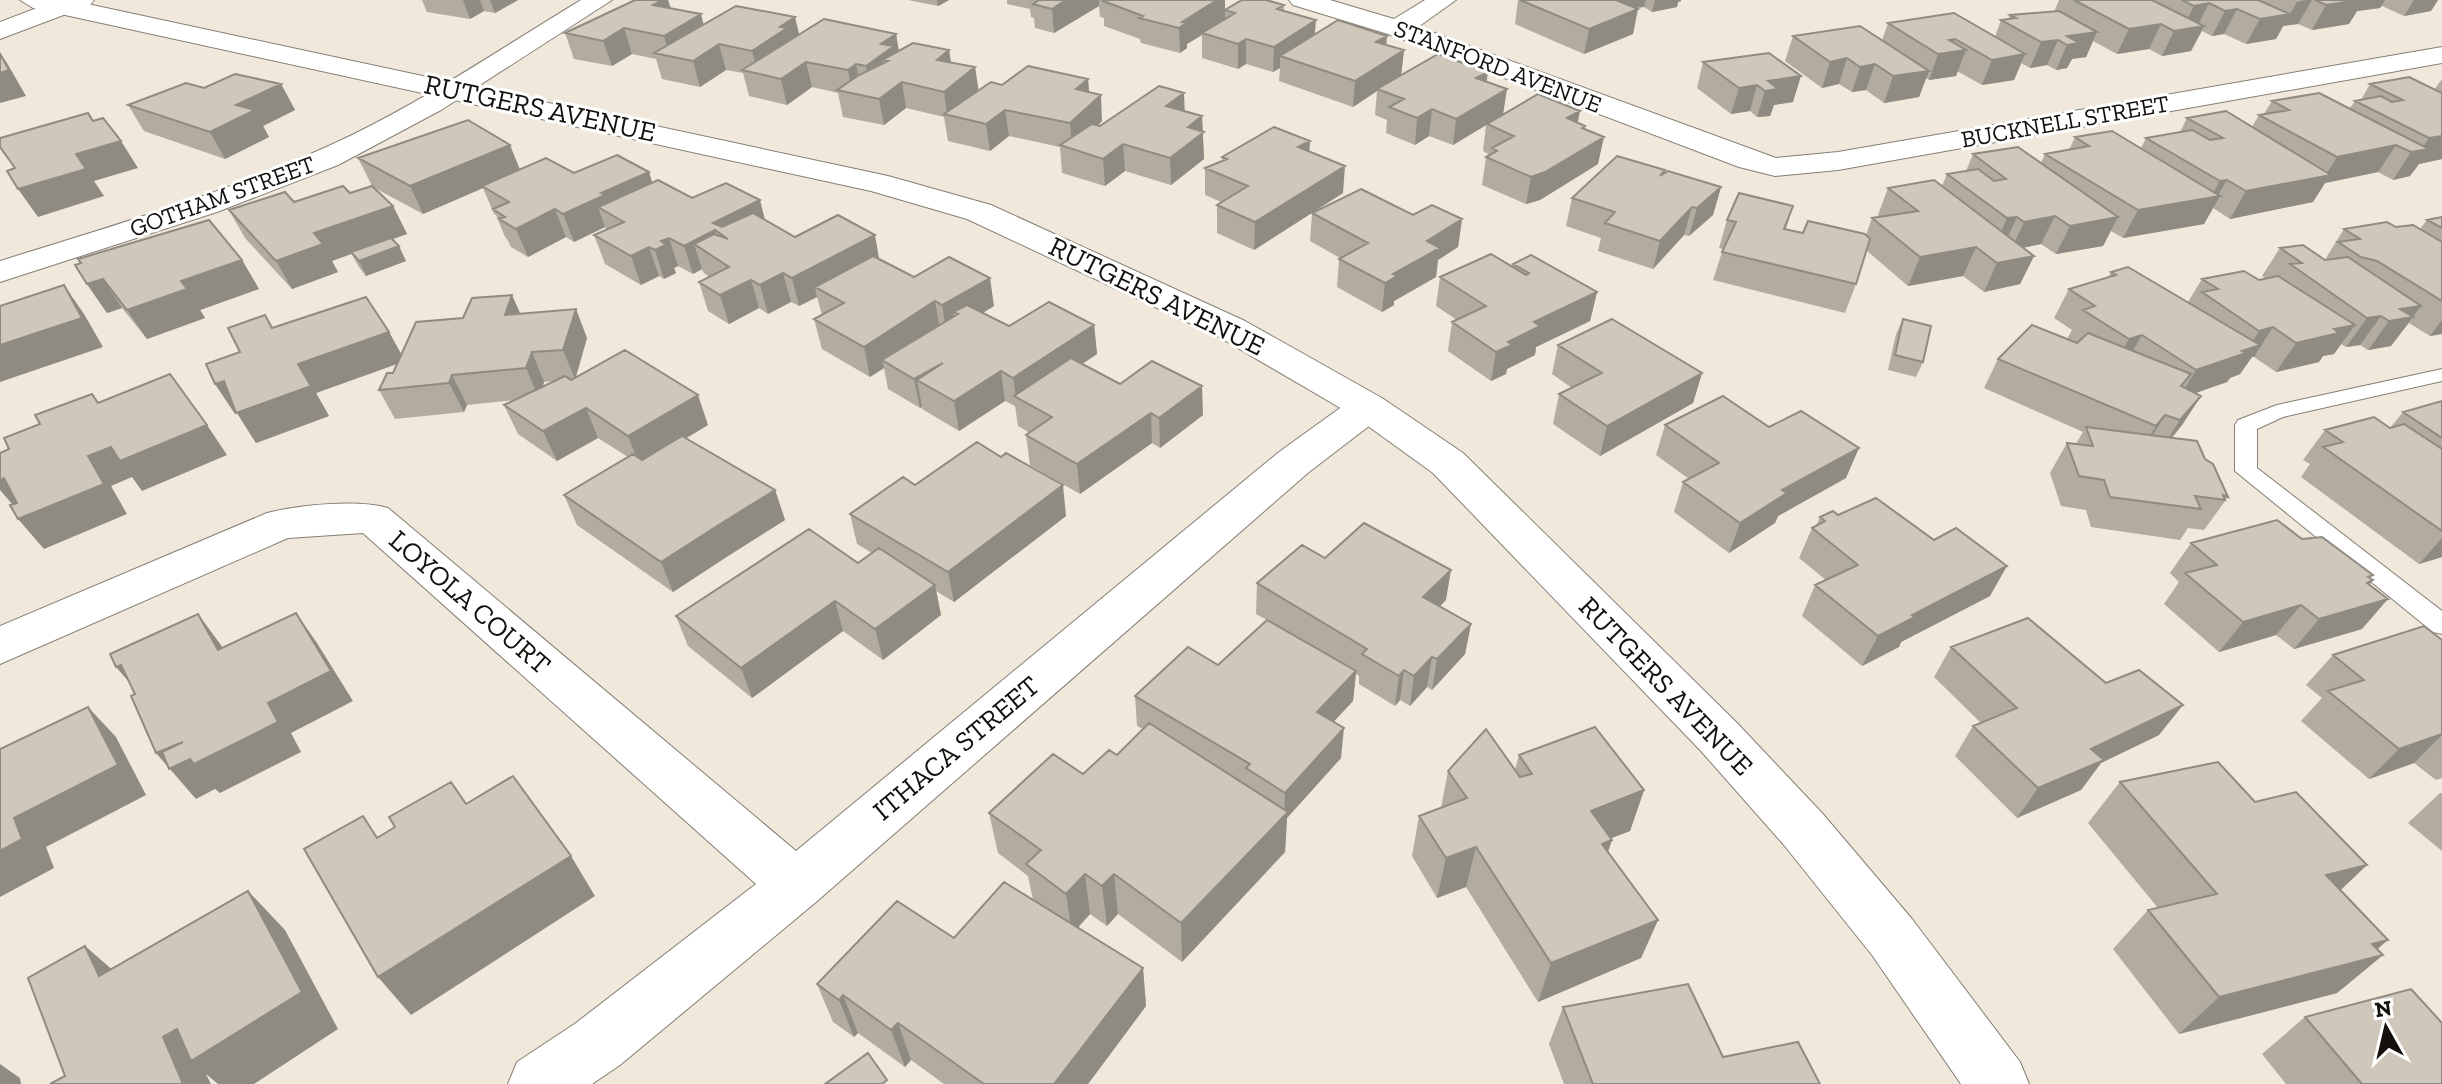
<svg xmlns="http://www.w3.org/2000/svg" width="2442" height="1084" font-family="'Zilla Slab',serif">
<rect width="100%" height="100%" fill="#f0e8db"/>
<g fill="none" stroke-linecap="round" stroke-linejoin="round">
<defs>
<path id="service" d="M2442 369V381L2283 417 2257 429V468L2442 611V634L2433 632 2235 471V425L2238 420 2277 405Z"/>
<path id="minor" d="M58 0H94L90 5 0 39V22Z
M581 0H612L441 110 338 165 217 212 0 282V261C118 224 238 190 350 136 430 97 505 46 581 0Z
M1289 0H1330L1394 19 1425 0H1456L1418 27 1776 158 1838 152 2442 47V63L1838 170 1775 176 1739 167 1388 34 1293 5Z
M1368 395 1382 398 1388 407 1382 416 1309 472 816 902 620 1065 592 1084H508L517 1062 576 1023 756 884 363 533 288 538 0 664V626L267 513C298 505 358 499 388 508L796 851 1279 452 1354 398Z"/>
<path id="secondary" d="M20 0H69L888 176 991 205 1245 321 1382 398 1463 453 1737 723 1822 813 1912 919 2020 1062 2029 1084H1961L1872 955 1784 845 1701 751 1433 473 1354 416 1219 337 967 219 871 191 33 8Z"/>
</defs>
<!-- service casing -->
<use href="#service" stroke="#857e73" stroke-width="2"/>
<!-- minor casing -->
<use href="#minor" stroke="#857e73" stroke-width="2"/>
<!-- secondary casing -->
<use href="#secondary" stroke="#857e73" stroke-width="2"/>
<!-- service -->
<use href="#service" fill="#fff" fill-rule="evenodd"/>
<!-- minor -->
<use href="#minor" fill="#fff" fill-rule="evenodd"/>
<!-- secondary -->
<use href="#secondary" fill="#fff" fill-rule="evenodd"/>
</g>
<!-- wall -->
<path fill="#b1aba0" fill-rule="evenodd" d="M422 0H518L495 13 484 11 470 19 427 12Z
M668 0 671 8 704 25 799 35 896 34 899 51 949 50 951 63 975 67 978 91 1002 85 1088 79 1089 92 1102 121 1098 126H1100L1184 111 1202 116 1204 159 1171 185 1125 171 1105 186 1062 173 1060 147 1009 136 990 151 948 141 944 117 906 108 884 125 843 117 838 93 812 87 787 105 749 96 743 73 726 70 700 87 662 79 656 59 632 54 612 66 574 59 565 33Z
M908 0H949L938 6Z
M1007 0H1225V10L1284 5V11L1315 34 1386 45 1404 50 1401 75 1488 72 1486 82 1503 115 1578 123 1585 126V129L1598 164 1540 200 1526 204 1482 185 1486 157 1490 155 1483 151 1486 125 1453 145 1429 136 1415 145 1386 133 1387 120 1375 115 1377 91 1353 107 1279 81 1280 68 1273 72 1246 64 1238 69 1202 58V35L1187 44V48L1180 53 1141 43 1140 39 1104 26V18L1100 17 1099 6 1054 33 1035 28 1034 18 1031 17 1030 9 1007 4Z
M1518 0H1681V1L1678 2 1677 7 1652 12 1644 7 1636 8 1633 34 1584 54 1515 24Z
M2059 0H2438L2431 11 2404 16 2382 6 2380 8 2357 11 2349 24 2312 30 2298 24 2283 26 2276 39 2246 44 2224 34 2212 36 2202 31 2191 51 2162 56 2149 49 2117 54 2093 41 2086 57 2072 59 2067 68 2056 70 2047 65 2030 68 2021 63 2014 80 1982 85 1957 71 1956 76 1929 80 1926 78 1919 97 1884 103 1866 90 1852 92 1839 84 1822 88 1785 61 1793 36 1882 40 1888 23 1995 37 2001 20 2008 19 2010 15 2054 12Z
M1769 53 1793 102 1774 105 1770 116 1757 117 1750 111 1731 114 1697 88 1703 62Z
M2442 79V159L2419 164 2410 176 2393 180 2378 172 2325 183 2313 202 2230 219 2213 208 2204 224 2123 238 2111 231 2103 246 2056 254 2041 244 2023 248 2034 256 2020 284 1984 292 1963 276 1908 286 1866 250 1856 284 1845 313 1713 280 1723 249 1719 248 1727 220 1793 206 1786 229 1803 233 1866 235 1872 218 1880 217 1878 215 1888 188 1942 186 1947 174 1966 171 1973 154 2041 163 2045 154 2069 150 2075 137 2141 148 2146 138 2180 132 2187 118 2252 127 2259 115 2264 114 2272 101 2350 108 2355 101 2361 100 2370 84 2434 90Z
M281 84 295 110 263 126 269 137 225 159 144 131 128 105 204 88Z
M1310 141 1309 152 1343 193 1254 250 1217 233V205L1221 202 1205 195V168L1222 161V157Z
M358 158 574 173 649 172 652 183 692 198 765 220 795 237 880 259 914 277 994 306 983 313 1009 326 1094 325 1097 354 1082 364 1120 384 1203 415 1160 448 1152 443 1080 494 1030 465 1026 435 1030 433 1018 426 1015 406 1005 401 959 431 922 409V407L920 408 888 389 884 368 870 377 822 349 814 319 822 315 817 297 799 306 791 302 768 314 759 308 729 324 708 311 699 282 709 277 703 272 702 269 693 274 678 266 674 268 676 273 664 279 659 276 641 285 605 264 594 235 606 230 605 227 574 242 566 237 528 257 511 247 507 239 505 237 496 215 494 214 483 188 423 214 373 187 393 206 407 234 392 239 406 261 366 276 359 267 351 253 332 261 338 272 292 289 245 238 229 210 350 193 372 186Z
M1664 173 1721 187 1713 215 1689 236 1684 235 1653 269 1598 251 1601 238 1566 226 1572 198Z
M1312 213 1413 215 1462 219 1458 247 1438 260 1436 277 1394 301V305L1382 312 1337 287 1339 259 1340 258 1310 241Z
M2442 217V334L2430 336 2409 323 2391 346 2368 350 2360 345 2346 347 2341 344 2334 354 2323 356 2319 362 2276 372 2254 357H2252L2240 374 2230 378 2227 382 2196 393 2201 396 2182 425 2172 438 2205 459 2228 497 2204 530 2188 528 2180 540 2091 527 2086 510 2061 506 2050 473 2067 443 2076 444 2083 432 1984 388 1998 359 2067 339 2072 330 2054 318 2069 289 2108 278 2111 272 2188 302 2202 279 2259 280 2266 279 2262 276 2280 248 2326 260 2327 258H2326L2344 229 2396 227 2420 229 2427 220Z
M242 260 259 289 200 310 205 318 147 339 122 308 107 313 87 284Z
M1513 264 1597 292 1590 321 1536 347 1535 355 1507 369 1506 374 1491 381 1448 351 1452 322 1457 320 1436 306 1440 277 1512 266Z
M520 314 587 338 576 377 708 425 686 438 775 490 785 520 728 556 673 592 577 525 564 495 628 457 598 438 557 461 518 434 504 405 514 400 467 405 464 412 395 419 379 390 393 373 397 364 316 393 329 416 256 443 237 413 235 414 240 352 273 328 389 332 401 354ZM555 381 543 386 544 382Z
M1903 319 1923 362 1916 377 1888 370 1896 334Z
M1558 345 1702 373 1693 403 1600 456 1553 424 1559 394 1572 388 1552 374Z
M2442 401V557L2419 564 2301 477 2310 464 2303 460 2325 430 2390 428 2403 412Z
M1665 425 1769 427 1846 478 1778 516 1775 523 1729 553 1674 512 1683 482 1689 479 1656 455Z
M915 485 1066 516 954 602 936 591 941 615 883 660 843 631 752 698 688 646 676 616 858 563 872 553 857 544 850 514Z
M1838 515 1990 596 1901 642 1899 647 1862 666 1802 616 1815 585 1826 580 1799 558 1812 528 1816 526 1820 517Z
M2302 539 2373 575 2370 579 2373 580 2369 585 2362 629 2294 649 2276 635 2219 652 2164 604 2179 582 2170 573 2191 543Z
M1325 558 1446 600 1440 606 1471 624 1465 654 1432 690 1427 687 1410 706 1400 700 1395 706 1359 684V676L1356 674 1353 701 1333 722 1341 758 1287 818 1285 852 1182 962 1118 914 1107 926 1090 914 1078 928 1143 968 1146 1006 1088 1084H944L911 1060 905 1067 858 1033 854 1037 833 1022 817 984 954 938 1033 900 1028 876 998 853 989 813 1083 774 1117 755 1143 729 1137 726 1135 696 1218 665 1267 620 1256 614 1257 583Z
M2442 640V778L2436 780 2414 763 2369 779 2301 721 2322 698 2306 685 2333 655Z
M1951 647 2106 683 2159 735 2101 763 2081 790 2017 818 1955 756 1973 726 1981 723 1934 677Z
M1519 755 1644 790 1630 831 1611 838 1612 840 1608 852 1658 920 1641 958 1538 1002 1466 887 1437 898 1412 856 1419 816 1441 808 1448 771 1515 770Z
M2120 782 2255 802 2341 890 2377 949 2383 955 2337 993 2179 1034 2113 949 2148 910 2158 908 2088 823Z
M2440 793H2442V851L2408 823Z
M1563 1007 1723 1057 1820 1084H1564L1549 1044Z
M2305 1017 2442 1084H2286L2262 1054Z"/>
<!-- shaded-wall -->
<path fill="#908b82" d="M463 0H480L484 11 470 19Z
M490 0H518L495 13Z
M662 0H668L674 21 653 5Z
M937 0H949L938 6Z
M1066 0H1099V6L1054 33 1052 9Z
M1217 0H1225V19L1202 33V35L1187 44V48L1180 53 1179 28 1182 22Z
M1616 0H1646L1644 7 1614 10Z
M1655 0H1681V1L1678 2 1677 7 1652 12Z
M2306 0H2312L2298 24 2283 26 2297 2Z
M2359 0H2385L2380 8 2357 11 2349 24 2312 30 2326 5Z
M2414 0H2438L2431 11 2404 16Z
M2209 3 2197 27 2204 26 2191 51 2162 56 2174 31 2182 29 2194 6Z
M1638 9 1633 34 1584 54 1589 29Z
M2237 9 2224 34 2212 36 2225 11Z
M701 14 707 39 669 56 664 36Z
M2290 14 2276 39 2246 44 2260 19Z
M795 17 801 42 758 74 752 51 780 27Z
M1316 20 1314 45 1280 56V68L1273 72 1274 47Z
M2161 24 2149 49 2117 54 2129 29Z
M624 28 632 54 612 66 603 41Z
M2097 32 2086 57 2072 59 2067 68 2056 70 2067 45V36Z
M896 34 900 59 888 61 882 60 886 81 871 92 866 66 881 44Z
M1387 36 1385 61 1376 42Z
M1246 39V64L1238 69V44Z
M1955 39 1950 53 1966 50 1956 76 1929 80 1938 54 1949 40Z
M2058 40 2047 65 2030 68 2041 42Z
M719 44 726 70 700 87 693 61Z
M949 50 953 76 937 60Z
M1404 50 1401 76 1377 89V91L1353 107 1355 81Z
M0 53 7 63 26 96 0 103Z
M2025 54 2014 80 1982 85 1992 60Z
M1847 58 1839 84 1822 88 1830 62Z
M806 62 812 87 787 105 781 79Z
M856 64 861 90 852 93 848 70Z
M1875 64 1866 90 1852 92 1860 67Z
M975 67 979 93 947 115 944 92Z
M1929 71 1919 97 1884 103 1893 76Z
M1488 72 1484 98 1476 78Z
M1801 76 1793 102 1774 105 1770 116 1757 117 1768 81Z
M1088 79 1090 104 1101 95 1102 121 1072 149 1070 123 1076 89Z
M902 82 906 108 884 125 879 99Z
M281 84 295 110 263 126 269 137 225 159 210 132 236 105Z
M1757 85 1750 111 1731 114 1739 88Z
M1507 89 1503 115 1453 145 1456 119Z
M1184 93 1185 119 1166 106Z
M1432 109 1429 136 1415 145 1417 118Z
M1005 110 1009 136 990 151 986 124Z
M1580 111 1575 137 1567 118Z
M1202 116 1204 159 1171 185 1170 158 1188 127Z
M1585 126 1580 151 1604 137 1598 164 1540 200 1526 204 1531 177Z
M2442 136V159L2419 164 2410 176 2393 180 2411 152 2421 150 2429 138Z
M121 141 138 168 94 181 104 196 38 217 18 189 76 154Z
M1310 141 1308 168 1298 147Z
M1123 144 1125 171 1105 186 1103 159Z
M510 145 521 172 482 186 483 188 423 214 410 186Z
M2396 145 2378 172 2325 183 2313 202 2230 219 2246 191 2325 176 2337 157Z
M1345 166 1343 193 1254 250 1255 222Z
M649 172 657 199 598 207 605 227 574 242 563 214 601 193Z
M2227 180 2217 197 2220 196 2204 224 2123 238 2138 210 2210 198 2220 181Z
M1721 187 1713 215 1689 236 1697 208Z
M760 200 767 228 728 239 713 223Z
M393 206 407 234 332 261 338 272 292 289 276 261 314 233Z
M1692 207 1684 235 1653 269 1660 241Z
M555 209 566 237 528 257 516 229Z
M2055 216 2041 244 2011 250 2024 222Z
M2017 217 2004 245 1995 246 2007 218Z
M2118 217 2103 246 2056 254 2070 226Z
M1462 219 1458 247 1438 260 1436 277 1394 301V305L1382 312 1385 283 1427 241Z
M715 230 723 259 694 244 702 269 693 274 684 246Z
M875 235 880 264 815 287 817 297 799 306 792 278Z
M669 238 678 266 674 268 676 273 664 279 655 250 661 241Z
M399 246 406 261 366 276 359 261Z
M649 247 659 276 641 285 631 256Z
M1976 247 1963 276 1908 286 1920 257Z
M2034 256 2020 284 1984 292 1997 263Z
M242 260 259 289 200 310 205 318 147 339 127 310 181 281Z
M783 273 791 302 768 314 760 285Z
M990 278 994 306 960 326 958 314 953 312 956 328 947 334 942 305Z
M103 279 122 308 107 313 87 284Z
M751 280 759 308 729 324 720 295Z
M64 285 84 314 103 347 0 382V345Z
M1597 292 1590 321 1536 347 1535 355 1507 369 1506 374 1491 381 1496 352 1508 342 1534 322Z
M512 295 525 324 505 315Z
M935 301 940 330 882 360 884 368 870 377 864 347Z
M2421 306 2391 346 2368 350 2389 321 2400 309Z
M576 309 587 338 575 379 563 350Z
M2381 316 2360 345 2346 347 2367 318Z
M2442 320V334L2430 336Z
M1094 325 1097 354 1025 402 1016 397 1013 378Z
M2355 325 2334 354 2323 356 2319 362 2276 372 2296 343 2334 329Z
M2273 327 2254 357H2252L2240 374 2230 378 2227 382 2178 399 2196 370 2248 349 2259 331Z
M389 332 405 361 316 393 329 416 256 443 237 413 235 414 215 384 224 381 298 364Z
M2142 335 2125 364 2112 368 2129 339Z
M532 352 544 382 539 398 526 368Z
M943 363 917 380 922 407 920 408 914 379Z
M1001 371 1005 401 959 431 954 401Z
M1702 373 1693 403 1600 456 1607 426Z
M452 375 467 405 464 412 449 383Z
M1202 386 1203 415 1160 448 1159 418Z
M698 395 708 425 640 466 628 436Z
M2201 396 2182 425 2161 450 2180 420Z
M586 408 598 438 557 461 543 431Z
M1151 413 1152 443 1080 494 1077 464Z
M2165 415 2147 445 2137 456 2156 426Z
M207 425 227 455 142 491 132 477 111 486 127 514 44 549 18 519 88 456 111 447Z
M1859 448 1846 478 1778 516 1775 523 1729 553 1740 523 1782 490Z
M4 478 29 508 19 512 0 490V480Z
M1063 485 1066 516 954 602 948 572Z
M775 490 785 520 728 556 673 592 661 562 717 526Z
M2442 538V557L2419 564Z
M2007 566 1990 596 1901 642 1899 647 1862 666 1878 636 1912 615Z
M1451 570 1446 600 1419 627 1423 597Z
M2373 580 2347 611 2388 599 2362 629 2294 649 2319 619 2367 583Z
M935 585 941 615 883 660 875 629Z
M835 601 843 631 752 698 741 668Z
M2301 605 2276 635 2219 652 2243 622Z
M296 613 317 643 353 701 291 733 301 752 220 793 215 789 196 799 156 753 268 703Z
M198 614 221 645 241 680 218 650Z
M1471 624 1465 654 1432 690 1437 659Z
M1432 657 1427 687 1410 706 1414 676Z
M121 665 142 697 116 667Z
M1404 670 1400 700 1395 706 1399 676Z
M1356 671 1353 701 1315 742 1317 712Z
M2183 705 2159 735 2101 763 2081 790 2017 818 2038 788 2091 749Z
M88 707 116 737 146 795 46 847 54 868 0 897V851L14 818Z
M1344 728 1341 758 1287 818 1285 852 1182 962 1181 923 1284 816 1285 793Z
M2442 734V735L2414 763 2369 779 2399 749Z
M1644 790 1630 831 1578 851 1591 811Z
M1612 840 1598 880 1602 844Z
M1476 847 1466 887 1437 898 1446 858Z
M571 856 595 896 411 1015 378 977Z
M2367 865 2325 905 2326 875Z
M1085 874 1090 914 1072 933 1066 894Z
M1114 874 1118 914 1107 926 1102 886Z
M248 891 285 930 338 1029 254 1084H218L206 1074 211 1084H183L163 1037Z
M1658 920 1641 958 1538 1002 1551 963Z
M2388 940 2366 959 2383 955 2337 993 2179 1034 2219 997 2372 944Z
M85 946 130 985 99 976Z
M1143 968 1146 1006 1088 1084H1054Z
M843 995 858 1033 854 1037 839 1000Z
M898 1023 911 1060 905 1067 891 1030Z
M0 1064 20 1078 21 1084H0Z"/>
<!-- building -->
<path fill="#cec7ba" stroke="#908b82" stroke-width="2" d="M635 0H662L653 5 701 14 664 36 624 28 603 41 565 33Z
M1039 0H1066L1052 9 1033 4Z
M1105 0H1217L1182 22 1186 23 1179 28 1139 18 1143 16 1103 1Z
M1242 0H1266L1284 5 1277 9 1316 20 1274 47 1246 39 1238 44 1202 33 1235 13 1225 10Z
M1520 0H1616L1638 9 1589 29Z
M2074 0H2152L2204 26 2174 31 2161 24 2129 29Z
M2182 0H2258L2290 14 2260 19 2237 9 2225 11 2209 3 2194 6Z
M2315 0H2359L2326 5Z
M736 6 795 17 780 27 787 28 752 51 719 44 693 61 654 53Z
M2059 11 2097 32 2067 36 2079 43 2067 45 2058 40 2041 42 2001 20 2016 18 2010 15Z
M1954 13 2025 54 1992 60 1955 39 1949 40 1966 50 1938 54 1888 23Z
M824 19 896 34 881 44 894 46 866 66 856 64 848 70 806 62 781 79 742 70Z
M1338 20 1387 36 1376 42 1404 50 1355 81 1280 56Z
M1860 26 1929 71 1893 76 1875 64 1860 67 1847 58 1830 62 1793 36Z
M913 43 949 50 937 60 975 67 944 92 902 82 879 99 837 90 859 75 888 61 882 60Z
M1769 53 1801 76 1768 81 1778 89 1765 91 1757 85 1739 88 1703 62Z
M0 54 9 70 0 73Z
M1438 54 1488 72 1476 78 1507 89 1456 119 1432 109 1417 118 1389 107 1404 99 1377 89Z
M1028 66 1088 79 1076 89 1101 95 1070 123 1005 110 986 124 944 114 991 82 1002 85Z
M235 74 281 84 236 105 255 110 210 132 128 105 186 83 204 88Z
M2409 77 2442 93V136L2429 138 2355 101 2381 96 2392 102 2403 100 2370 84Z
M1159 86 1184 93 1166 106 1202 116 1188 127 1204 132 1170 158 1123 144 1103 159 1060 145 1092 124 1100 126Z
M2319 93 2429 149 2411 152 2396 145 2337 157 2259 115 2289 110 2272 101Z
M1538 94 1580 111 1567 118 1585 126 1582 128 1604 137 1545 172 1531 177 1486 157 1497 151 1492 148 1514 136 1487 124Z
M2226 111 2331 175 2246 191 2227 180 2220 181 2146 138 2192 130 2210 140 2223 138 2187 118Z
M88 113 93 121 103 118 121 141 76 154 86 169 18 189 7 171 15 168 0 147V138Z
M468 120 510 145 410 186 358 158Z
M1274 127 1310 141 1298 147 1345 166 1255 222 1217 205 1248 186 1205 168 1227 159 1222 157Z
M2112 131 2220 196 2138 210 2045 154 2089 146 2075 137Z
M2018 147 2118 217 2070 226 2055 216 2024 222 2017 217 2007 218 1947 174 1978 169 1994 181 2006 179 1973 154Z
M617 155 649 172 601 193 605 195 563 214 555 209 516 229 499 219 505 217 493 209 509 202 482 186 546 158 574 173Z
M1617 156 1665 170 1660 176 1668 171 1721 187 1697 208 1692 207 1660 241 1605 223 1615 212 1572 198Z
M658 180 692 198 726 183 760 200 713 223 722 227 753 213 795 237 838 215 875 235 792 278 783 273 760 285 751 280 720 295 699 282 729 267 694 244 714 234 728 239 715 230 684 246 669 238 661 241 666 245 655 250 649 247 631 256 594 235 624 222 598 207Z
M1934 180 2034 256 1997 263 1976 247 1920 257 1872 218 1918 211 1888 188Z
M343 186 350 193 372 186 393 206 314 233 323 244 276 261 229 210 285 192 294 202Z
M1361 189 1413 215 1432 205 1462 219 1427 241 1440 248 1393 274 1397 276 1385 283 1339 259 1368 243 1312 213Z
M1739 193 1793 206 1784 229 1803 233 1808 221 1865 234 1870 239 1856 284 1722 252 1736 222 1727 220Z
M2442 217V228L2427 220Z
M209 220 242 260 181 281 187 289 127 310 103 279 87 284 75 265 81 263 78 259Z
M2387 222 2396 227 2413 225 2442 242V301L2377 261 2361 257 2338 242 2360 239 2344 229Z
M391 238 399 246 359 261 351 252Z
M2303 245 2325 260 2348 257 2421 306 2400 309 2413 317 2389 321 2381 316 2367 318 2290 264 2302 263 2280 248Z
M1491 254 1526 275 1529 273 1513 264 1531 255 1597 292 1534 322 1540 326 1508 342 1512 345 1496 352 1452 322 1486 306 1440 277Z
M873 256 914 277 949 257 990 278 942 305 935 301 864 347 814 319 844 303 815 287Z
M2128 267 2260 345 2242 351 2246 353 2196 370 2142 335 2129 339 2083 310 2095 306 2069 289 2116 275 2111 272Z
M2244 271 2259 280 2278 276 2355 325 2334 329 2339 333 2296 343 2273 327 2259 331 2202 292 2218 289 2202 279Z
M64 285 82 318 0 345V306Z
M512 295 505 315 576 309 563 350 532 352 526 368 452 375 449 383 379 390 387 373H393L416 322 463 318 472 298Z
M366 297 389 332 298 364 311 386 236 413 224 381 215 384 206 364 240 352 228 328 265 315 272 328Z
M1049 302 1094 325 1013 378 1001 371 954 401 917 380 943 363 914 379 882 360 958 314 953 312 967 305 1009 326Z
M1612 319 1702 373 1607 426 1559 394 1602 373 1558 345Z
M1903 319 1931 326 1923 362 1895 355Z
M2032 325 2077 343 2088 333 2191 374 2181 386 2201 396 2180 420 2165 415 2156 426 1998 359Z
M625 350 698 395 628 436 586 408 543 431 504 405 565 376 571 380Z
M1071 358 1120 384 1152 361 1202 386 1159 418 1151 413 1077 464 1026 435 1052 417 1014 396Z
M170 374 207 425 120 461 111 447 88 456 104 484 18 519 10 505 17 503 4 478 0 480V453L9 449 4 438 40 424 35 415 92 394 98 403Z
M1723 396 1769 427 1801 411 1859 448 1782 490 1787 493 1740 523 1683 482 1719 463 1665 425Z
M2442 401V438L2403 412Z
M2374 417 2390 428 2404 424 2442 449V531L2323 447 2343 442 2325 430Z
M2086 427 2197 441 2205 459 2213 464 2228 497 2223 495 2225 500 2195 496 2201 509 2110 497 2104 480 2079 476 2067 443 2093 446Z
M682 436 775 490 717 526 661 562 564 495 633 454 642 460Z
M977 442 1001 457 1006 453 1063 485 948 572 850 514 903 477 915 485Z
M1876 498 1934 540 1956 528 2007 566 1912 615 1915 617 1878 636 1815 585 1858 565 1812 528 1825 521 1820 517 1833 511 1838 515Z
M2277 520 2302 539 2322 537 2373 575 2368 577 2373 580 2367 583 2388 599 2319 619 2301 605 2243 622 2185 573 2217 565 2191 543Z
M1364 523 1451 570 1423 597 1471 624 1437 659 1432 657 1414 676 1404 670 1399 676 1362 654 1367 649 1257 583 1302 545 1325 558Z
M809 529 858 563 879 548 935 585 875 629 835 601 741 668 676 616Z
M296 613 331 671 268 703 278 722 194 764 190 759 169 769 162 752 183 742 156 753 131 696 135 694 121 665 116 667 110 654 198 614 218 650Z
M2028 618 2106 683 2139 670 2183 705 2091 749 2104 760 2038 788 1973 726 2017 708 1951 647Z
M1267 620 1356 671 1317 712 1344 728 1285 793 1246 768 1250 764 1135 696 1188 647 1218 665Z
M2424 626 2442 640V734L2399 749 2328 691 2364 680 2333 655Z
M88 707 118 765 14 818 22 839 0 851V749Z
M1149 723 1288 812 1181 923 1114 874 1102 886 1085 874 1066 894 1026 864 1041 850 989 813 1053 754 1083 774 1109 750 1117 755Z
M1595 727 1644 790 1591 811 1612 840 1602 844 1658 920 1551 963 1476 847 1446 858 1419 816 1467 798 1448 771 1486 729 1520 777 1532 774 1519 755Z
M2218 762 2255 802 2296 792 2367 865 2326 875 2388 940 2372 944 2383 955 2219 997 2148 910 2217 894 2120 782Z
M513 776 571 856 378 977 304 849 363 816 377 838 395 827 389 817 451 782 466 804Z
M1004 882 1143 968 1054 1084H984L898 1023 891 1030 843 995 839 1000 817 984 897 901 954 938Z
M248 891 302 992 191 1061 177 1029 163 1037 183 1084H50L65 1076 28 978 85 946 99 976Z
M1688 984 1723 1057 1798 1042 1820 1084H1593L1563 1007Z
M2411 989 2442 1023V1084H2362L2305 1017Z
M868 1053 887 1080 882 1084H825Z"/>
<g text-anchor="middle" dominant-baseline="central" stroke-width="6" stroke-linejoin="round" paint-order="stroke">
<!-- far-street labels -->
<g font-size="24" fill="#13100c" stroke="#fff">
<text transform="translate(1498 66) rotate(21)">STANFORD AVENUE</text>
<text transform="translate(2065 121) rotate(-10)">BUCKNELL STREET</text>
<text transform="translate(222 196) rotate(-20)">GOTHAM STREET</text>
</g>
<!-- street labels -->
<g font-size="28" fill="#13100c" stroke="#fff">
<text transform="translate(540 108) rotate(12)">RUTGERS AVENUE</text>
<text transform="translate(1157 296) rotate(26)">RUTGERS AVENUE</text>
<text transform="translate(470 602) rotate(41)">LOYOLA COURT</text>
<text transform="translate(1666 686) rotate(46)">RUTGERS AVENUE</text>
<text transform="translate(956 748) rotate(-40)">ITHACA STREET</text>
</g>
</g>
<!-- north arrow -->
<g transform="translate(2386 1028) rotate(352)" stroke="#ffffff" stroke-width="6" paint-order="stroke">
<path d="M0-6L14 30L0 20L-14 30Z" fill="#13100c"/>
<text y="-12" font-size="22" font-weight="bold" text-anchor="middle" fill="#13100c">N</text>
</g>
</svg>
